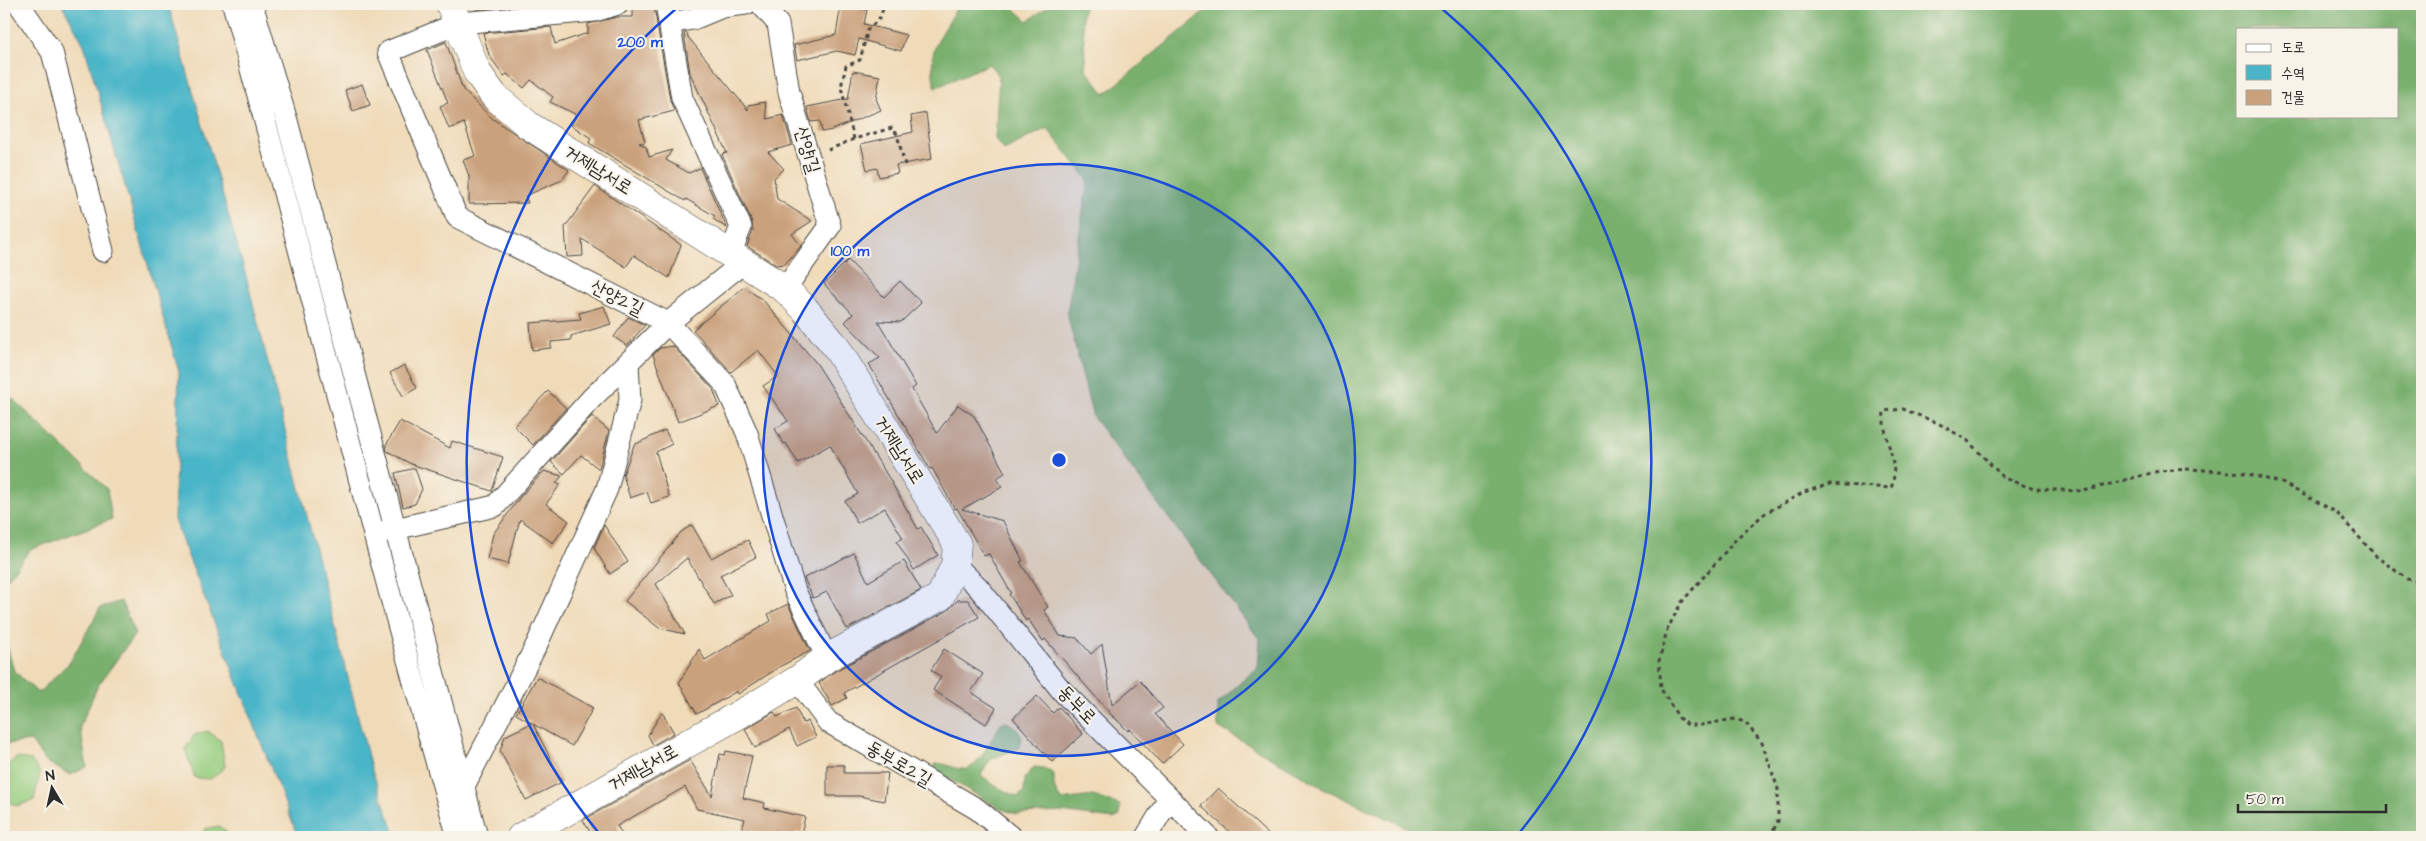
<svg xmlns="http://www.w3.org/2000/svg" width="2426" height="841" font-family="'Architects Daughter','Poor Story',sans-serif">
<rect width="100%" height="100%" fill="#f7f3e8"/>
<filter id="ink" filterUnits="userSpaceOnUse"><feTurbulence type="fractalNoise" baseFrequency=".02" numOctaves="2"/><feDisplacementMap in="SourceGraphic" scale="10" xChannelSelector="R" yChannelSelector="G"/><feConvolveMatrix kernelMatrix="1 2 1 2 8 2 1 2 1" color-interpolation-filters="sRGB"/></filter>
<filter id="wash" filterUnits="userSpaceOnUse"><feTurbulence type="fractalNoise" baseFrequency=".0096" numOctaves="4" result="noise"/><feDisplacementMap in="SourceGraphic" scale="20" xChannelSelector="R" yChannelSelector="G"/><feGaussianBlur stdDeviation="1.12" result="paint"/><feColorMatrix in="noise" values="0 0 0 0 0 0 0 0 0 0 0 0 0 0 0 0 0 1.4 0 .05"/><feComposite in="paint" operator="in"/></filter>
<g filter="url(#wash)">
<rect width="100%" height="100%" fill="#f0dbb9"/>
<!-- green -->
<path fill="#97cd7f" stroke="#617c55" d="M208 731 221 741 225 767 211 779 195 778 185 749 194 735Z
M16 758 31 760 40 773 34 800 17 806 4 800V768Z
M219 826 232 837H200L205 829Z"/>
<!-- forest -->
<path fill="#79b06e" stroke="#526e4c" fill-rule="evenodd" d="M958 4H1009L1028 21 1051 4H1085L1082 15 1086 69 1105 94 1214 4H2422V837H1427L1327 790 1218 727V703L1258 667 1260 640 1093 417 1067 313 1088 180 1047 128 1004 150 995 139 999 76 989 64 935 88C926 41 942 41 958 4ZM2237 29H2397V116H2237Z
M4 394 14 400 107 489 112 519 30 550 4 583Z
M121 601 135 634 97 687 80 727 87 767 70 775 45 761 31 741 7 744 4 747V634L14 671 38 693 70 662 100 608Z
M1004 721 1014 726 1022 736 1020 747 990 760 981 775 994 785 1017 797 1024 792 1025 778 1034 767 1044 768 1054 774V787L1061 800 1093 796 1120 805V816L1113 819 1062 812 1017 814 1001 809 934 770 935 764C946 762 954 770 966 769 980 768 993 732 1004 721Z"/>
<!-- water -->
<path fill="#4ab5c8" stroke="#3a707a" d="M62 4H168L247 280 371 768 396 837H298L174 520 179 372 84 45Z"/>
<g id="blocks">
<!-- building -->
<path fill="#caa17d" d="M475 4H535L476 9Z
M841 5 867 10 864 24 906 35 901 51 859 39 855 55 837 51 797 60 794 45 836 35Z
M633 6 654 7 670 100 674 111 639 120 645 142 639 143 646 147 649 157 672 150 666 160 689 173 700 168 727 228 713 219 715 216 686 199 685 201 589 143 591 138 571 125 577 115 550 102 553 97 531 80 524 88 507 74 504 76 489 55 483 33 551 27 555 44 588 33V24L617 17H633Z
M684 33H687L688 37 748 110V105L765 102 767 119 783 115 792 145 768 152 784 169 774 178 777 199 812 221 792 234 801 246 785 264 776 265 747 246 753 231 752 222 723 157 722 154 727 153 690 73Z
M446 42 463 90 493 119 569 170 562 180 525 196 528 203 469 204V176L463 160 475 156 464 123 449 129 440 106 448 103 427 50Z
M853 71 880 76 876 99 881 110 832 130 822 132 820 121 811 122 807 107 848 99Z
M362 84 370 105 353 111 345 90Z
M926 113 932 159 896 165 898 173 879 177 877 168 867 170 861 144 913 132 911 116Z
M595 186 681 245 669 278 634 255 626 267 582 239 583 256 567 257 565 227Z
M848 260 884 297 900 281 921 303 901 322 878 321 916 386 912 389 937 433 958 405 974 416 1005 473 997 478 1002 487 962 509 1003 521 1023 561 1020 562 1048 607 1044 610 1060 636 1077 638 1091 654 1102 644 1112 705 1140 681 1163 708 1155 714 1183 744 1162 764 1130 729 1128 731 1113 716 1114 718 1045 639 1043 641 1028 619 1026 621 1009 594 1011 593 989 554 984 556 957 508 955 509 932 468 930 469 869 364 880 358 845 322 853 314 824 284Z
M744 287 763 300 817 364 889 478 918 529 921 527 938 555 914 570 897 542 903 538 885 508 857 523 845 501 858 494 830 445 798 463 786 443 784 444 775 429 788 421 763 386 778 376 758 350 731 372 693 330Z
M604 306 611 324 571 336V340L551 342V348L532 350 530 323 581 319 579 313Z
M628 317 645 325 627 346 614 337Z
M673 346 713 389 719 406 678 422 653 355 660 348Z
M404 365 417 388 403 396 390 373Z
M548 391 566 408 533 445 514 426Z
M592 416 609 431 599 469 581 455 564 474 551 462Z
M400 421 450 448 452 441 503 457 492 491 411 464 387 451 386 445Z
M665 430 672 444 656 452 669 497 651 503 647 492 630 498 623 475 634 445Z
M415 468 422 489 415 504 403 507 395 473Z
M544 471 562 476 556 483 560 485 546 504 569 521 553 543 520 519 508 564 487 559 493 534 521 496Z
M604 525 628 562 610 574 594 548Z
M692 525 711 558 748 540 756 557 720 575 731 595 714 604 687 558 656 584 685 634 659 628 625 601 681 532Z
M854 553 868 582 904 561 921 590 847 629 827 592 813 598 804 578Z
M958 600H968L979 617 844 693 847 698 832 706 819 683 835 671 947 611Z
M788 604 810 651 781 666 738 694 737 691 697 714 679 683 699 649 705 660 771 621 768 614Z
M944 649 983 674 971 692 996 708 986 724 933 690 941 677 931 670Z
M537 677 593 708 572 746 533 724 562 782 526 800 500 751 505 736 532 723 516 714Z
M1037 696 1053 713 1059 707 1083 734 1052 762 1013 718Z
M796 708 803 723 808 721 816 737 797 746 789 729 755 748 745 729 774 712 777 717Z
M662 712 674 733 653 745 648 735Z
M726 751 752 756 743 798 765 803 764 808 805 817 801 834 796 832 795 837H780L742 829 745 819 697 809 685 787 617 826 624 837H593L583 820 690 760 712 796 720 754 725 755Z
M827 765H844V773H888L884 801 859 796H827Z
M1218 788 1271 837H1235L1201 806Z"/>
</g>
</g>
<g filter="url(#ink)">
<use href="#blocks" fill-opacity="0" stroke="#494540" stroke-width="1"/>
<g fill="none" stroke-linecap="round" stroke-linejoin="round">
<defs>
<path id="minor" d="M19 4 52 52 103 251
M233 4C310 281 377 561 458 837
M252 4 287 121 477 837
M618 4 595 11 459 23 388 52 457 217 668 323 725 384 747 433 795 591 827 658
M666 4 682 98 741 227 730 254
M761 4 778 24 789 92 830 226 785 289
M669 23 693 19 722 7 746 4
M382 532 495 506 591 399 668 323 744 262
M955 565 978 587 1062 691 1208 837
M797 680 828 722 977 809 1011 837
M463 788 537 644 607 489 630 400 628 363
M1146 837 1169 799"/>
<path id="major" d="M450 4 477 72 494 96 528 125 785 289 805 309 836 347 957 544 955 565 940 597 827 658 797 680 756 705 521 837"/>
</defs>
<!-- minor casing -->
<use href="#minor" stroke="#494540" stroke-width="23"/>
<!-- major casing -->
<use href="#major" stroke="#494540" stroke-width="29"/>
<!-- path -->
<path stroke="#494540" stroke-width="3" stroke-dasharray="4 4" stroke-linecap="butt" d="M854 139 841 87 846 66 860 60 868 29 879 19 885 4
M828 150 854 139 892 128 897 134 905 165
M1770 837 1778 821V789L1762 743 1745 722 1734 719 1701 725H1688L1679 718 1661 689 1659 661 1667 630 1681 603 1738 537 1764 514 1804 492 1830 484 1891 488C1901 465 1881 436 1884 411L1903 409 1938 423 1967 440 2004 478 2034 489 2084 491 2159 471 2191 469 2244 473 2282 483 2336 512 2377 557 2407 579 2422 582"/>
<!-- minor -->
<use href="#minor" stroke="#fff" stroke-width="21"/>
<!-- major -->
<use href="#major" stroke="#fff" stroke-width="28"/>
</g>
</g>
<!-- distance rings -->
<circle cx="1059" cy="460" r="296" fill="#1d4ed8" fill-opacity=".12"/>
<g fill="none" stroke="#1d4ed8" stroke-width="2.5">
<circle cx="1059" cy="460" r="296"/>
<path d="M602 837A592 592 0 0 1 678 7M1440 7A592 592 0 0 1 1516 837"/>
</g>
<g text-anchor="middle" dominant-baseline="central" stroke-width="4" stroke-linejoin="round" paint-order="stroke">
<!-- street labels -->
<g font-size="19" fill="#2b2b2b" stroke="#f7f3e8">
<text transform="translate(807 150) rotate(73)">산양1길</text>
<text transform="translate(598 170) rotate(32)">거제남서로</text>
<text transform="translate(617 298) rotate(27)">산양2길</text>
<text transform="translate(899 450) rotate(58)">거제남서로</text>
<text transform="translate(1077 705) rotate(46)">동부로</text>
<text transform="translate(899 764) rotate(30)">동부로2길</text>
<text transform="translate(643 768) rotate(-29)">거제남서로</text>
</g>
</g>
<circle cx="1059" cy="460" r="8" fill="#1d4ed8" stroke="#f7f3e8" stroke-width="2.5"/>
<g font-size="15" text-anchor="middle" font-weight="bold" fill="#1d4ed8" stroke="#f7f3e8" stroke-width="4" stroke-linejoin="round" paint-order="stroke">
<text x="640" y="47">200 m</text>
<text x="850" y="256">100 m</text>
</g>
<!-- margin -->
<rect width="2426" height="841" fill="none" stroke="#f7f3e8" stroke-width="20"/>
<!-- legend -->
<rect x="2236" y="28" width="162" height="90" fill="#f7f3e8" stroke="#a5a39c"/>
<rect x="2246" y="44" width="25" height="8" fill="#ffffff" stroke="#a5a39c"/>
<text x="2281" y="52" font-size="15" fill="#2b2b2b">도로</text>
<rect x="2246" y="65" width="25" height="15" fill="#4ab5c8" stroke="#a5a39c"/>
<text x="2281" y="78" font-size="15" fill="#2b2b2b">수역</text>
<rect x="2246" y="90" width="25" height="15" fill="#caa17d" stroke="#a5a39c"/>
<text x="2281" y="102" font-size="15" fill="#2b2b2b">건물</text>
<!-- north arrow -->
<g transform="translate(52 788) rotate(351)" stroke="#f7f3e8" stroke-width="4" paint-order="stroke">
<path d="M0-4L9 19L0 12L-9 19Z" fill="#2b2b2b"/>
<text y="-8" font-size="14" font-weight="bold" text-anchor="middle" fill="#2b2b2b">N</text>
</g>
<!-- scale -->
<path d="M2238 804v8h148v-8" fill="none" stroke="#2b2b2b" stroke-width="2.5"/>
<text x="2246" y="804" font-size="15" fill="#2b2b2b" stroke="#f7f3e8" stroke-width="4" paint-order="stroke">50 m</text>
</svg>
